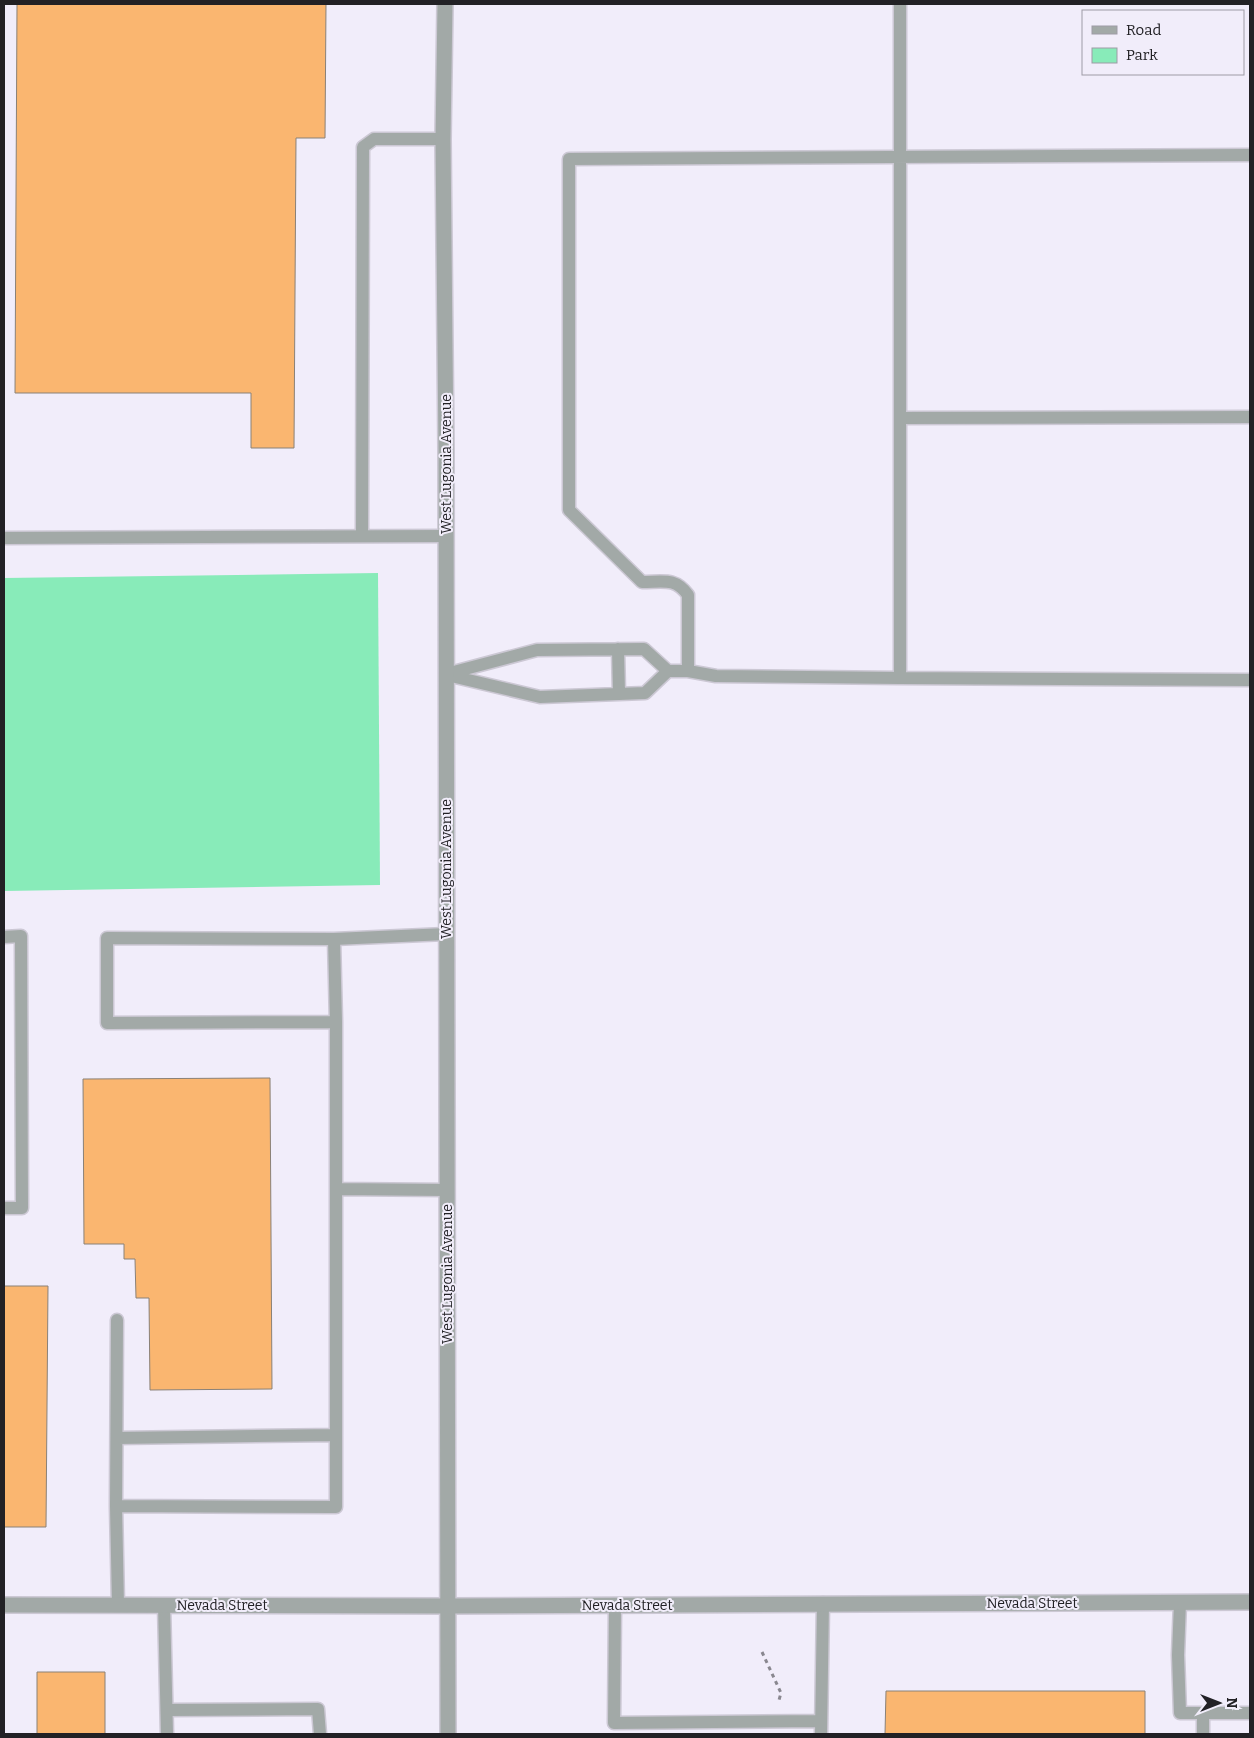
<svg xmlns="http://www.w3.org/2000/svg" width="1254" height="1738" font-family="Bitter,serif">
<rect width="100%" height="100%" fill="#f1edfa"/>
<!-- green -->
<path fill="#88ebb9" d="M378 573 380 885 4 891V578Z"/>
<!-- building -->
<path fill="#fab670" stroke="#8a8177" d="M17 4H326L325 138H296L294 448H251V393H15Z
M270 1078 272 1389 150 1390 149 1298H136L135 1259H124V1244H84L83 1079Z
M4 1286H48L46 1527H4Z
M37 1672H105V1734H37Z
M886 1691H1145V1734H885Z"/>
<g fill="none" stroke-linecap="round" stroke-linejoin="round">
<defs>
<path id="service" d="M900 418 1250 417
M362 535 363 147 374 139H443
M4 538 446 536
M618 649 619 694
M688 671V595C675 577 663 582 642 582L569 510V159L1250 155
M446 674 537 650 644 649 668 671H688L716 676 900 678 1250 680
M447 675 540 697 645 693 668 671
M900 678V4
M4 937 21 936 22 1208H4
M334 939 336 1022
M336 1189 447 1190
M117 1320 116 1506 336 1507V1022L107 1023V938L334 939 446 934
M117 1438 336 1435
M116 1506 118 1605
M1180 1602 1178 1655 1180 1713H1250
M164 1605 167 1734
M615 1605 614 1723 821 1721
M167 1710 318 1709 320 1734
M821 1734 823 1603
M1203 1734V1713"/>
<path id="tertiary" d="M445 4 443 139 446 451 448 1734
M4 1605 449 1606 1250 1602"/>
</defs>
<!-- service casing -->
<use href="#service" stroke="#ccc8d4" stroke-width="15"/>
<!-- tertiary casing -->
<use href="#tertiary" stroke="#ccc8d4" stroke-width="18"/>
<!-- path -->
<path stroke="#89878f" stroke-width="3" stroke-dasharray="4 4" stroke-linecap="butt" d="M762 1652 781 1693 779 1700"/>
<!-- service -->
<use href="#service" stroke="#a2a9a7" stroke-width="12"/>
<!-- tertiary -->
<use href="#tertiary" stroke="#a2a9a7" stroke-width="15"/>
</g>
<g text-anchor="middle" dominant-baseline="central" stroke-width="4" stroke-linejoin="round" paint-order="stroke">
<!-- street labels -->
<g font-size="14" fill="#222125" stroke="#f1edfa">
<text transform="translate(446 464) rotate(-90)">West Lugonia Avenue</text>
<text transform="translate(446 869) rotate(-90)">West Lugonia Avenue</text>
<text transform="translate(447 1274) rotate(-90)">West Lugonia Avenue</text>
<text x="1032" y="1603">Nevada Street</text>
<text x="222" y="1605">Nevada Street</text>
<text x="627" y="1605">Nevada Street</text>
</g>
</g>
<!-- border -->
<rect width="1254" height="1738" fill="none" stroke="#222125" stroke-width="10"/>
<!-- legend -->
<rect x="1082" y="10" width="162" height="65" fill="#f1edfa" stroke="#9e9ba5"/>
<rect x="1092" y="26" width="25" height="8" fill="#a2a9a7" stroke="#9e9ba5"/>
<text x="1126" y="35" font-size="15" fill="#222125">Road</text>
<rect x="1092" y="48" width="25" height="15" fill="#88ebb9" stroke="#9e9ba5"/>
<text x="1126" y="60" font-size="15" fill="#222125">Park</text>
<!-- north arrow -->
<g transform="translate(1219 1703) rotate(90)" stroke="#f1edfa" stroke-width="4" paint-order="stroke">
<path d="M0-4L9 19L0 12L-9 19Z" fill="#222125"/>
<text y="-8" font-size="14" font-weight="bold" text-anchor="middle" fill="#222125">N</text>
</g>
</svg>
